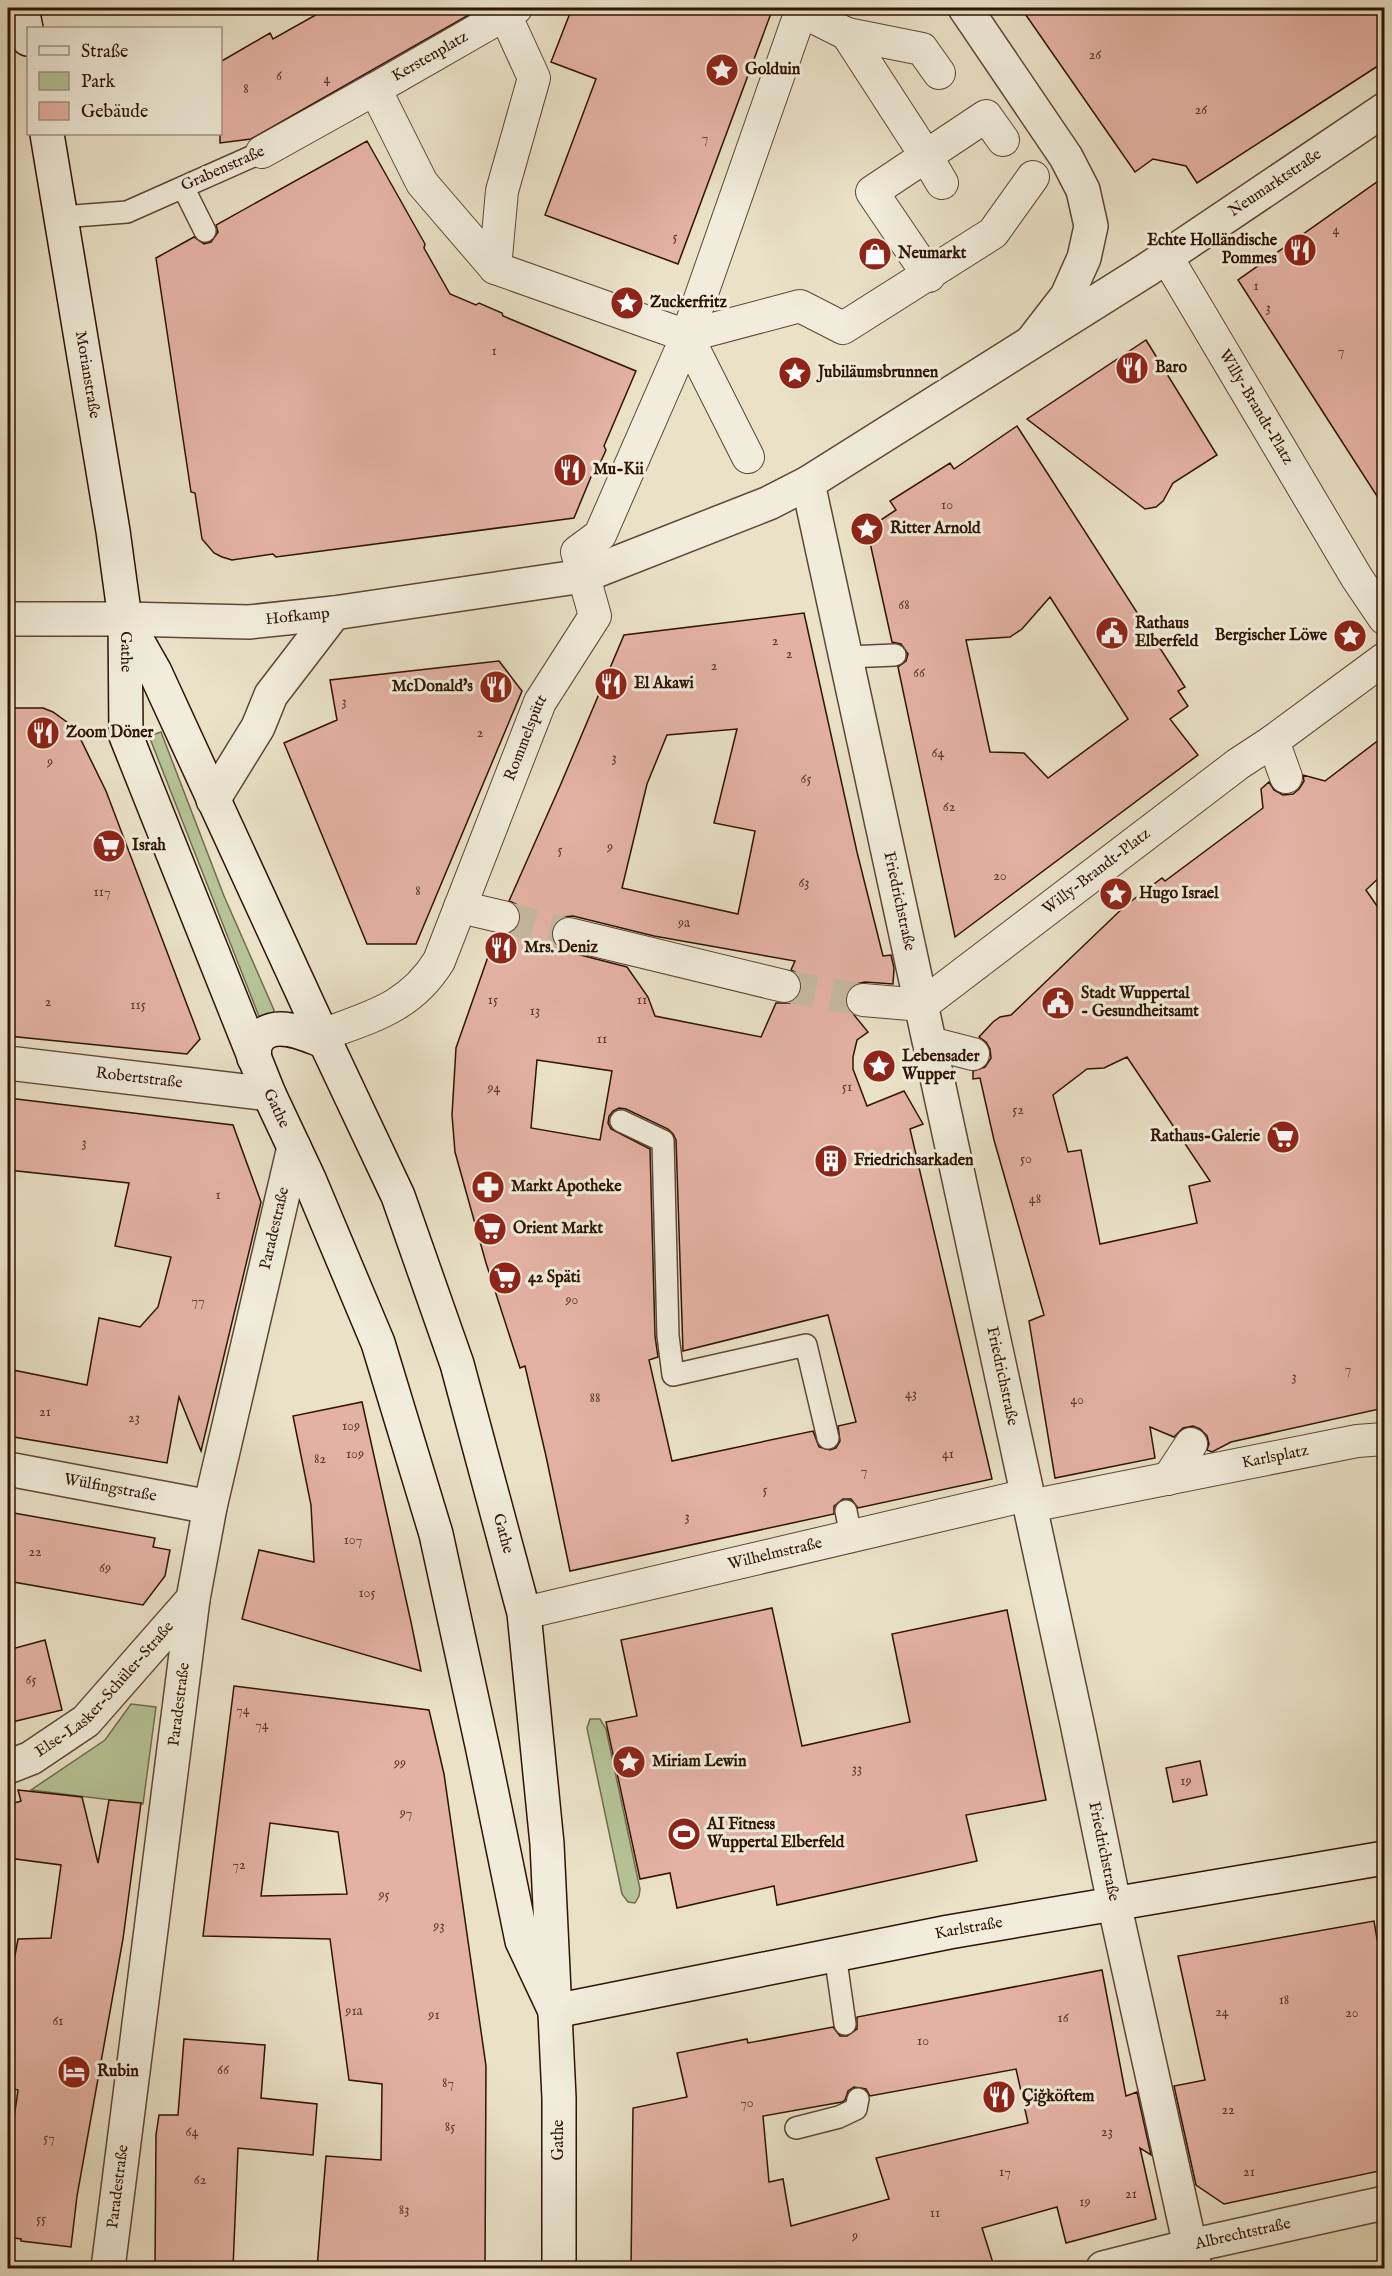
<svg xmlns="http://www.w3.org/2000/svg" width="1392" height="2276" font-family="'IM FELL English',serif">
<rect width="100%" height="100%" fill="#eae1c7"/>
<filter id="stains"><feTurbulence type="fractalNoise" baseFrequency=".00333" numOctaves="4"/><feColorMatrix values="0 0 0 0 .2 0 0 0 0 .09 0 0 0 0 .02 0 0 0 .5 -.17"/></filter>
<radialGradient id="worn" r=".72"><stop offset=".6" stop-color="#630" stop-opacity="0"/><stop offset="1" stop-color="#630" stop-opacity=".3"/></radialGradient>
<!-- green -->
<path fill="#b5c397" stroke="#726b4d" stroke-width="1.5" d="M161 732 224 896 274 1010 273 1015 260 1019 149 736Z
M131 1704 156 1707 143 1804 31 1790 105 1740Z
M590 1719H600L606 1729 640 1889 639 1896 635 1903 628 1902 622 1894 587 1728Z"/>
<!-- building -->
<path fill="#e4b2a4" stroke="#2f1303" stroke-width="1.5" fill-rule="evenodd" d="M328 8H481L251 139 220 143V62L270 33 273 39Z
M572 8H773L678 264 545 215 596 79 551 62Z
M1021 8H1384V62L1197 183 1186 166 1153 159 1135 172Z
M367 141 425 244 424 248 450 294 476 305 479 303 502 313 503 316 636 371 604 446 606 450 597 470 593 472 574 518 276 557 273 554 232 560 222 557 214 553 202 539 195 493 191 492 156 258 194 237 204 244 211 242 218 232 216 225Z
M1384 177V507L1238 280Z
M1146 340 1217 455 1173 483 1163 501 1156 507 1145 509 1027 419Z
M1017 426 1185 687 1178 691 1188 706 1170 719 1198 755 955 937 898 667 906 661 908 654 901 644 892 642 867 529 896 510 890 501 950 463 954 469ZM1050 597 1128 719 1048 778 1024 753 990 752 966 640 1010 637 1022 629Z
M804 613 857 852 883 956 891 955 894 968 893 984 865 982 856 984 848 990 845 999H841L868 1032 857 1040 853 1057V1069L867 1106 904 1091 923 1124 910 1129 992 1479 858 1508 851 1499H843L834 1506V1514L570 1571 546 1456 525 1366 520 1368 486 1263 455 1152 452 1115 456 1048 496 934H509L516 930 520 922V911L516 904 509 901 560 786 624 635ZM737 729 714 823 755 831 738 914 622 888 647 784 667 735ZM573 916 654 936 795 961 791 970 797 973 801 980V991L797 998 790 1003H776L761 1037 655 1016 648 997 627 967 565 951 556 947 552 939V929L556 922 563 917ZM537 1060 612 1071 600 1140 531 1128ZM619 1108 626 1109 668 1129 673 1134 676 1140 683 1351 828 1315 856 1422 838 1426 840 1441 836 1448 830 1450 819 1447 813 1431 672 1461 649 1360 658 1357 655 1336 650 1149 611 1129 608 1123 609 1116 613 1111Z
M499 661 522 691 416 944H367L284 743 337 720 330 680Z
M8 708H43L53 712 71 725 78 734 106 791 200 1039 187 1054 8 1036Z
M1384 736V873L1366 890 1384 916V1408L1231 1442 1212 1452 1207 1450 1209 1444 1207 1436 1200 1429 1193 1426 1183 1428 1174 1437 1150 1427 1155 1458 1055 1478 1029 1321 1044 1315 994 1140 980 1078 973 1079V1071L985 1067 991 1058 990 1049 986 1042 979 1037 993 1022 1000 1017 1011 1015 1126 905 1162 878 1165 881 1263 808 1261 789 1269 782 1274 790 1283 795 1293 794 1299 789 1304 781 1303 775 1325 781ZM1127 1057 1210 1181 1189 1186 1197 1223 1100 1244 1081 1150 1068 1152 1053 1095 1087 1069 1104 1068Z
M8 1098 233 1125 261 1202 201 1451 179 1397 167 1463 8 1436V1369L87 1385 99 1318 140 1327 158 1307 171 1257 115 1246 129 1183 8 1170Z
M362 1402 411 1622 421 1671 242 1619 259 1550 314 1562 311 1505 293 1416Z
M8 1512 155 1538 153 1547 170 1550 165 1576 143 1605 8 1581Z
M772 1608 802 1746 910 1722 892 1634 1007 1610 1046 1800 966 1815 977 1861 777 1905 774 1886 677 1908 670 1873 640 1879 606 1722 637 1716 621 1640Z
M45 1640 62 1710 8 1723V1650Z
M234 1686 429 1710 444 1774 486 2066 485 2268H317L326 2156 381 2160 382 2084 349 2080 330 1939 203 1936ZM270 1823 338 1832 347 1894 261 1896Z
M1200 1761 1207 1795 1173 1802 1166 1768Z
M18 1790 82 1797 98 1863 109 1800 141 1803 123 1939 77 2196 71 2247 21 2241V2239L8 2237V2161L18 2090 8 2088V1993L18 1939 51 1938 61 1865 8 1858V1805L21 1801Z
M1374 1921 1384 1981V2170L1224 2204 1196 2185 1174 2086 1205 2080 1178 1956Z
M1102 1970 1126 2096 1137 2092 1151 2155 1140 2148 1156 2219 1066 2243 1057 2207 982 2228 993 2263 971 2268H631L633 2108 687 2097 677 2053 747 2039 748 2043 833 2027 840 2036H847L857 2029V2017ZM1016 2069 1028 2123 876 2158 889 2199 791 2226 783 2179 769 2182 763 2116 842 2102 845 2100 848 2091 854 2087 866 2089 870 2096Z
M184 2039 265 2045 261 2098 317 2104 313 2155 238 2148 233 2268H155L156 2135 159 2115H178Z"/>
<g fill="none" stroke-linecap="round" stroke-linejoin="round">
<!-- pedestrian-tunnel -->
<path stroke="#c5b8a0" stroke-width="32" stroke-dasharray="32 16" stroke-linecap="butt" d="M503 917 569 934
M784 986 863 1000"/>
<defs>
<path id="service" d="M183 187 205 231
M61 217 127 212 262 152
M847 657 895 655
M621 1121 663 1141 668 1336 673 1375 806 1345 828 1438
M846 1511 851 1536
M835 1954 845 2024
M796 2128 839 2117 856 2109 858 2099"/>
<g id="pedestrian">
<path d="M516 8 375 89 422 183 495 268 687 336"/>
<path d="M801 11 847 34 926 156 872 192 929 276"/>
<path d="M847 34 922 49 939 73"/>
<path d="M262 152 375 89"/>
<path d="M942 183 926 156 986 116 1003 140"/>
<path id="s1" d="M1166 256 1357 578 1384 618"/>
<path d="M495 268 502 191 534 78 502 8"/>
<path d="M687 336 800 306 843 328 993 233 1033 177"/>
<path d="M687 336 748 457"/>
<path d="M1273 741 1286 777"/>
<path d="M460 907 503 917"/>
<path d="M569 934 784 986"/>
<path id="s2" d="M863 1000 922 1005 1238 764 1273 741 1384 659"/>
<path id="s3" d="M322 1035C370 1017 410 1008 439 961L540 702 595 616 577 552 600 535 687 336 802 8"/>
<path d="M930 1043 973 1054"/>
<path d="M1168 1479 1191 1444"/>
<path id="s4" d="M1030 1506 1357 1441 1384 1439"/>
<path id="s5" d="M524 1613 1027 1495"/>
</g>
<g id="minor">
<path d="M965 8 1066 157 1083 190 1091 226 1084 258 1067 296 1033 340"/>
<path id="s6" d="M808 483 1077 1723 1114 1903 1195 2268"/>
<path id="s7" d="M8 1063 269 1094"/>
<path id="s8" d="M8 1469 210 1507"/>
<path id="s9" d="M8 1767 31 1758 86 1721 193 1599"/>
<path id="s10" d="M108 2268 193 1599 210 1507 294 1147"/>
<path id="s11" d="M1103 2268 1190 2246 1384 2203"/>
</g>
<g id="tertiary">
<path id="s12" d="M8 619H125L249 622 334 613 583 576 769 503 808 483 1148 269 1384 110"/>
<path d="M213 800 258 727 271 695 334 613"/>
</g>
<g id="secondary">
<path d="M22 8 28 39"/>
<path id="s13" d="M47 134 113 531 125 619 126 736 269 1094 309 1179 378 1343 436 1534 483 1750 522 1941 555 2011"/>
<path id="s14" d="M126 621 155 672 322 1035 398 1196 457 1364 524 1613 547 1844 559 2098V2268"/>
<path d="M254 1058 255 1044C258 1040 261 1035 265 1033 282 1022 309 1036 326 1042"/>
<path id="s15" d="M555 2011 949 1932 1384 1858"/>
</g>
</defs>
<!-- service casing -->
<use href="#service" stroke="#5e4634" stroke-width="24"/>
<!-- pedestrian casing -->
<use href="#pedestrian" stroke="#5e4634" stroke-width="34"/>
<!-- minor casing -->
<use href="#minor" stroke="#5e4634" stroke-width="36"/>
<!-- tertiary casing -->
<use href="#tertiary" stroke="#5e4634" stroke-width="36"/>
<!-- secondary casing -->
<use href="#secondary" stroke="#2f1303" stroke-width="36"/>
<!-- service -->
<use href="#service" stroke="#f1ecdb" stroke-width="21"/>
<!-- pedestrian -->
<use href="#pedestrian" stroke="#f1ecdb" stroke-width="32"/>
<!-- minor -->
<use href="#minor" stroke="#f1ecdb" stroke-width="33"/>
<!-- tertiary -->
<use href="#tertiary" stroke="#f1ecdb" stroke-width="33"/>
<!-- secondary -->
<use href="#secondary" stroke="#f1ecdb" stroke-width="33"/>
</g>
<!-- icons -->
<defs>
<symbol id="sight-disc" viewBox="-11 -11 22 22"><circle r="9.5" fill="#8f2418" stroke="#f1ecdb"/><path d="M0-6L1.8-2.2L6-1.7L2.9 1.2L3.7 5.4L0 3.3L-3.7 5.4L-2.9 1.2L-6-1.7L-1.8-2.2Z" fill="#fff"/></symbol>
<symbol id="restaurant-disc" viewBox="-11 -11 22 22"><circle r="9.5" fill="#8f2418" stroke="#f1ecdb"/><path d="M-5-6h1v4h1v-4h1v4h1v-4h1v5L-1.5 .5V6h-2V.5L-5-1ZM5-6V6H3V1.5H1.5Q1.5-4 5-6Z" fill="#fff"/></symbol>
<symbol id="shop-disc" viewBox="-11 -11 22 22"><circle r="9.5" fill="#8f2418" stroke="#f1ecdb"/><path d="M-5-2.5h2.3a2.7 3.5 0 0 1 5.4 0H5L5.5 6h-11ZM-1.5-2.5h3a1.5 2.3 0 0 0-3 0Z" fill="#fff"/></symbol>
<symbol id="civic-disc" viewBox="-11 -11 22 22"><circle r="9.5" fill="#8f2418" stroke="#f1ecdb"/><path d="M-.6-6.5H3V-4.5H.6V-3L4-1V1h2V6H-6V1h2V-1L-.6-3ZM-1.2 2.5V6h2.4V2.5Z" fill="#fff"/></symbol>
<symbol id="supermarket-disc" viewBox="-11 -11 22 22"><circle r="9.5" fill="#8f2418" stroke="#f1ecdb"/><path d="M-6-5.5h2.5l.6 2H6L4.5 2H-2.5L-4.4-4H-6ZM-1.5 3.2a1.3 1.3 0 1 0 .1 0ZM3 3.2a1.3 1.3 0 1 0 .1 0Z" fill="#fff"/></symbol>
<symbol id="building-disc" viewBox="-11 -11 22 22"><circle r="9.5" fill="#8f2418" stroke="#f1ecdb"/><path d="M-4-6H4V6H1V3H-1V6H-4ZM-2.5-4.3h1.7v1.8h-1.7ZM.8-4.3h1.7v1.8H.8ZM-2.5-1h1.7V.8h-1.7ZM.8-1h1.7V.8H.8Z" fill="#fff"/></symbol>
<symbol id="pharmacy-disc" viewBox="-11 -11 22 22"><circle r="9.5" fill="#8f2418" stroke="#f1ecdb"/><path d="M-2-6h4v4h4v4h-4v4h-4v-4h-4v-4h4Z" fill="#fff"/></symbol>
<symbol id="stadium-disc" viewBox="-11 -11 22 22"><circle r="9.5" fill="#8f2418" stroke="#f1ecdb"/><path d="M0-5a6.5 5 0 1 0 0 10a6.5 5 0 1 0 0-10ZM-3.5-1.8h7v3.6h-7Z" fill="#fff"/></symbol>
<symbol id="hotel-disc" viewBox="-11 -11 22 22"><circle r="9.5" fill="#8f2418" stroke="#f1ecdb"/><path d="M-6-4.5h1.5V1H6V5H4.5V3h-9V5H-6ZM-4 0a1.8 1.8 0 1 1 3.6 0ZM.5 0V-2.5h3Q6-2.5 6 0Z" fill="#fff"/></symbol>
</defs>
<g fill-rule="evenodd">
<use href="#sight-disc" x="703" y="51" width="38" height="38"/>
<use href="#restaurant-disc" x="1281" y="231" width="38" height="38"/>
<use href="#shop-disc" x="856" y="235" width="38" height="38"/>
<use href="#sight-disc" x="608" y="284" width="38" height="38"/>
<use href="#restaurant-disc" x="1113" y="349" width="38" height="38"/>
<use href="#sight-disc" x="776" y="354" width="38" height="38"/>
<use href="#restaurant-disc" x="551" y="451" width="38" height="38"/>
<use href="#sight-disc" x="848" y="510" width="38" height="38"/>
<use href="#civic-disc" x="1093" y="614" width="38" height="38"/>
<use href="#sight-disc" x="1331" y="617" width="38" height="38"/>
<use href="#restaurant-disc" x="592" y="665" width="38" height="38"/>
<use href="#restaurant-disc" x="477" y="668" width="38" height="38"/>
<use href="#restaurant-disc" x="24" y="714" width="38" height="38"/>
<use href="#supermarket-disc" x="90" y="827" width="38" height="38"/>
<use href="#sight-disc" x="1097" y="875" width="38" height="38"/>
<use href="#restaurant-disc" x="482" y="929" width="38" height="38"/>
<use href="#civic-disc" x="1039" y="984" width="38" height="38"/>
<use href="#sight-disc" x="860" y="1047" width="38" height="38"/>
<use href="#supermarket-disc" x="1264" y="1118" width="38" height="38"/>
<use href="#building-disc" x="812" y="1142" width="38" height="38"/>
<use href="#pharmacy-disc" x="469" y="1168" width="38" height="38"/>
<use href="#supermarket-disc" x="471" y="1210" width="38" height="38"/>
<use href="#supermarket-disc" x="486" y="1259" width="38" height="38"/>
<use href="#sight-disc" x="610" y="1743" width="38" height="38"/>
<use href="#stadium-disc" x="665" y="1815" width="38" height="38"/>
<use href="#hotel-disc" x="55" y="2053" width="38" height="38"/>
<use href="#restaurant-disc" x="980" y="2078" width="38" height="38"/>
</g>
<g text-anchor="middle" dominant-baseline="central" stroke-width="6" stroke-linejoin="round" paint-order="stroke">
<!-- number labels -->
<g font-size="14" fill="#5c3b2b">
<text x="1095" y="55">26</text>
<text x="279" y="76">6</text>
<text x="327" y="79">4</text>
<text x="246" y="89">8</text>
<text x="1201" y="110">26</text>
<text x="705" y="138">7</text>
<text x="1336" y="230">4</text>
<text x="675" y="237">5</text>
<text x="1256" y="286">1</text>
<text x="1268" y="308">3</text>
<text x="494" y="351">1</text>
<text x="1341" y="351">7</text>
<text x="947" y="505">10</text>
<text x="904" y="605">68</text>
<text x="775" y="641">2</text>
<text x="789" y="654">2</text>
<text x="714" y="666">2</text>
<text x="919" y="673">66</text>
<text x="344" y="702">3</text>
<text x="480" y="733">2</text>
<text x="938" y="753">64</text>
<text x="614" y="758">3</text>
<text x="50" y="762">9</text>
<text x="806" y="779">65</text>
<text x="949" y="807">62</text>
<text x="610" y="847">9</text>
<text x="560" y="850">5</text>
<text x="1000" y="876">20</text>
<text x="804" y="883">63</text>
<text x="418" y="891">8</text>
<text x="102" y="892">117</text>
<text x="684" y="923">9a</text>
<text x="493" y="1000">15</text>
<text x="642" y="1000">11</text>
<text x="48" y="1002">2</text>
<text x="138" y="1005">115</text>
<text x="535" y="1011">13</text>
<text x="602" y="1039">11</text>
<text x="847" y="1087">51</text>
<text x="494" y="1088">94</text>
<text x="1018" y="1110">52</text>
<text x="84" y="1143">3</text>
<text x="1026" y="1159">50</text>
<text x="218" y="1195">1</text>
<text x="1035" y="1199">48</text>
<text x="572" y="1300">90</text>
<text x="198" y="1301">77</text>
<text x="1348" y="1369">7</text>
<text x="1294" y="1377">3</text>
<text x="911" y="1394">43</text>
<text x="595" y="1398">88</text>
<text x="1077" y="1400">40</text>
<text x="45" y="1412">21</text>
<text x="134" y="1418">23</text>
<text x="351" y="1426">109</text>
<text x="355" y="1454">109</text>
<text x="948" y="1454">41</text>
<text x="320" y="1459">82</text>
<text x="864" y="1471">7</text>
<text x="765" y="1490">5</text>
<text x="687" y="1517">3</text>
<text x="353" y="1540">107</text>
<text x="35" y="1552">22</text>
<text x="105" y="1568">69</text>
<text x="367" y="1593">105</text>
<text x="31" y="1680">65</text>
<text x="243" y="1710">74</text>
<text x="262" y="1725">74</text>
<text x="400" y="1763">99</text>
<text x="857" y="1769">33</text>
<text x="1186" y="1781">19</text>
<text x="406" y="1813">97</text>
<text x="239" y="1865">72</text>
<text x="384" y="1895">95</text>
<text x="439" y="1926">93</text>
<text x="1284" y="2000">18</text>
<text x="354" y="2011">91a</text>
<text x="1222" y="2012">24</text>
<text x="1352" y="2013">20</text>
<text x="434" y="2015">91</text>
<text x="1063" y="2018">16</text>
<text x="58" y="2021">61</text>
<text x="923" y="2041">10</text>
<text x="223" y="2070">66</text>
<text x="448" y="2083">87</text>
<text x="747" y="2103">70</text>
<text x="1228" y="2110">22</text>
<text x="450" y="2127">85</text>
<text x="192" y="2132">64</text>
<text x="1107" y="2132">23</text>
<text x="49" y="2138">57</text>
<text x="1005" y="2172">17</text>
<text x="1249" y="2172">21</text>
<text x="200" y="2180">62</text>
<text x="1131" y="2194">21</text>
<text x="1085" y="2202">19</text>
<text x="404" y="2210">83</text>
<text x="935" y="2213">11</text>
<text x="41" y="2219">55</text>
<text x="855" y="2236">9</text>
</g>
<!-- street labels -->
<g font-size="16" fill="#2f1303" stroke="#f1ecdb">
<text transform="translate(430 57) rotate(-30)">Kerstenplatz</text>
<text transform="translate(223 169) rotate(-24)">Grabenstraße</text>
<text stroke="none"><textPath href="#s12" startOffset="1377">Neumarktstraße</textPath></text>
<text stroke="none"><textPath href="#s13" startOffset="244">Morianstraße</textPath></text>
<text stroke="none"><textPath href="#s1" startOffset="176">Willy-Brandt-Platz</textPath></text>
<text stroke="none"><textPath href="#s12" startOffset="290">Hofkamp</textPath></text>
<text stroke="none"><textPath href="#s13" startOffset="524">Gathe</textPath></text>
<text stroke="none"><textPath href="#s3" startOffset="381">Rommelspütt</textPath></text>
<text stroke="none"><textPath href="#s2" startOffset="279">Willy-Brandt-Platz</textPath></text>
<text stroke="none"><textPath href="#s6" startOffset="428">Friedrichstraße</textPath></text>
<text stroke="none"><textPath href="#s7" startOffset="132">Robertstraße</textPath></text>
<text stroke="none"><textPath href="#s13" startOffset="1010">Gathe</textPath></text>
<text stroke="none"><textPath href="#s10" startOffset="1054">Paradestraße</textPath></text>
<text stroke="none"><textPath href="#s6" startOffset="914">Friedrichstraße</textPath></text>
<text stroke="none"><textPath href="#s4" startOffset="250">Karlsplatz</textPath></text>
<text stroke="none"><textPath href="#s8" startOffset="104">Wülfingstraße</textPath></text>
<text stroke="none"><textPath href="#s14" startOffset="990">Gathe</textPath></text>
<text stroke="none"><textPath href="#s5" startOffset="258">Wilhelmstraße</textPath></text>
<text stroke="none"><textPath href="#s9" startOffset="126">Else-Lasker-Schüler-Straße</textPath></text>
<text stroke="none"><textPath href="#s10" startOffset="568">Paradestraße</textPath></text>
<text stroke="none"><textPath href="#s6" startOffset="1400">Friedrichstraße</textPath></text>
<text stroke="none"><textPath href="#s15" startOffset="422">Karlstraße</textPath></text>
<text transform="translate(559 2140) rotate(-90)">Gathe</text>
<text stroke="none"><textPath href="#s10" startOffset="82">Paradestraße</textPath></text>
<text stroke="none"><textPath href="#s11" startOffset="144">Albrechtstraße</textPath></text>
</g>
<!-- poi labels -->
<g font-size="16" font-weight="bold" fill="#2f1303" stroke="#f1ecdb" text-anchor="start">
<text x="745" y="70">Golduin</text>
<text x="1277" y="241" text-anchor="end">Echte Holländische<tspan x="1277" dy="18">Pommes</tspan></text>
<text x="898" y="254">Neumarkt</text>
<text x="650" y="303">Zuckerfritz</text>
<text x="1155" y="368">Baro</text>
<text x="818" y="373">Jubiläumsbrunnen</text>
<text x="593" y="470">Mu-Kii</text>
<text x="890" y="529">Ritter Arnold</text>
<text x="1135" y="624">Rathaus<tspan x="1135" dy="18">Elberfeld</tspan></text>
<text x="1327" y="636" text-anchor="end">Bergischer Löwe</text>
<text x="634" y="684">El Akawi</text>
<text x="473" y="687" text-anchor="end">McDonald's</text>
<text x="66" y="733">Zoom Döner</text>
<text x="132" y="846">Israh</text>
<text x="1139" y="894">Hugo Israel</text>
<text x="524" y="948">Mrs. Deniz</text>
<text x="1081" y="994">Stadt Wuppertal<tspan x="1081" dy="18">- Gesundheitsamt</tspan></text>
<text x="902" y="1057">Lebensader<tspan x="902" dy="18">Wupper</tspan></text>
<text x="1260" y="1137" text-anchor="end">Rathaus-Galerie</text>
<text x="854" y="1161">Friedrichsarkaden</text>
<text x="511" y="1187">Markt Apotheke</text>
<text x="513" y="1229">Orient Markt</text>
<text x="528" y="1278">42 Späti</text>
<text x="652" y="1762">Miriam Lewin</text>
<text x="707" y="1825">AI Fitness<tspan x="707" dy="18">Wuppertal Elberfeld</tspan></text>
<text x="97" y="2072">Rubin</text>
<text x="1022" y="2097">Çiğköftem</text>
</g>
</g>
<!-- margin -->
<rect width="1392" height="2276" fill="none" stroke="#eae1c7" stroke-width="30"/>
<rect x="9" y="9" width="1374" height="2258" fill="none" stroke="#2f1303" stroke-width="3"/>
<rect x="15" y="15" width="1362" height="2246" fill="none" stroke="#2f1303" stroke-width="1.5"/>
<!-- legend -->
<rect x="27" y="27" width="195" height="108" fill="#f1ecdb" stroke="#a39585" stroke-width="1.5"/>
<rect x="39" y="46" width="30" height="9" fill="#f1ecdb" stroke="#a39585" stroke-width="1.5"/>
<text x="81" y="57" font-size="18" fill="#2f1303">Straße</text>
<rect x="39" y="72" width="30" height="18" fill="#b5c397" stroke="#a39585" stroke-width="1.5"/>
<text x="81" y="87" font-size="18" fill="#2f1303">Park</text>
<rect x="39" y="102" width="30" height="18" fill="#e4b2a4" stroke="#a39585" stroke-width="1.5"/>
<text x="81" y="117" font-size="18" fill="#2f1303">Gebäude</text>
<rect width="100%" height="100%" filter="url(#stains)"/>
<rect width="100%" height="100%" fill="url(#worn)"/>
</svg>
